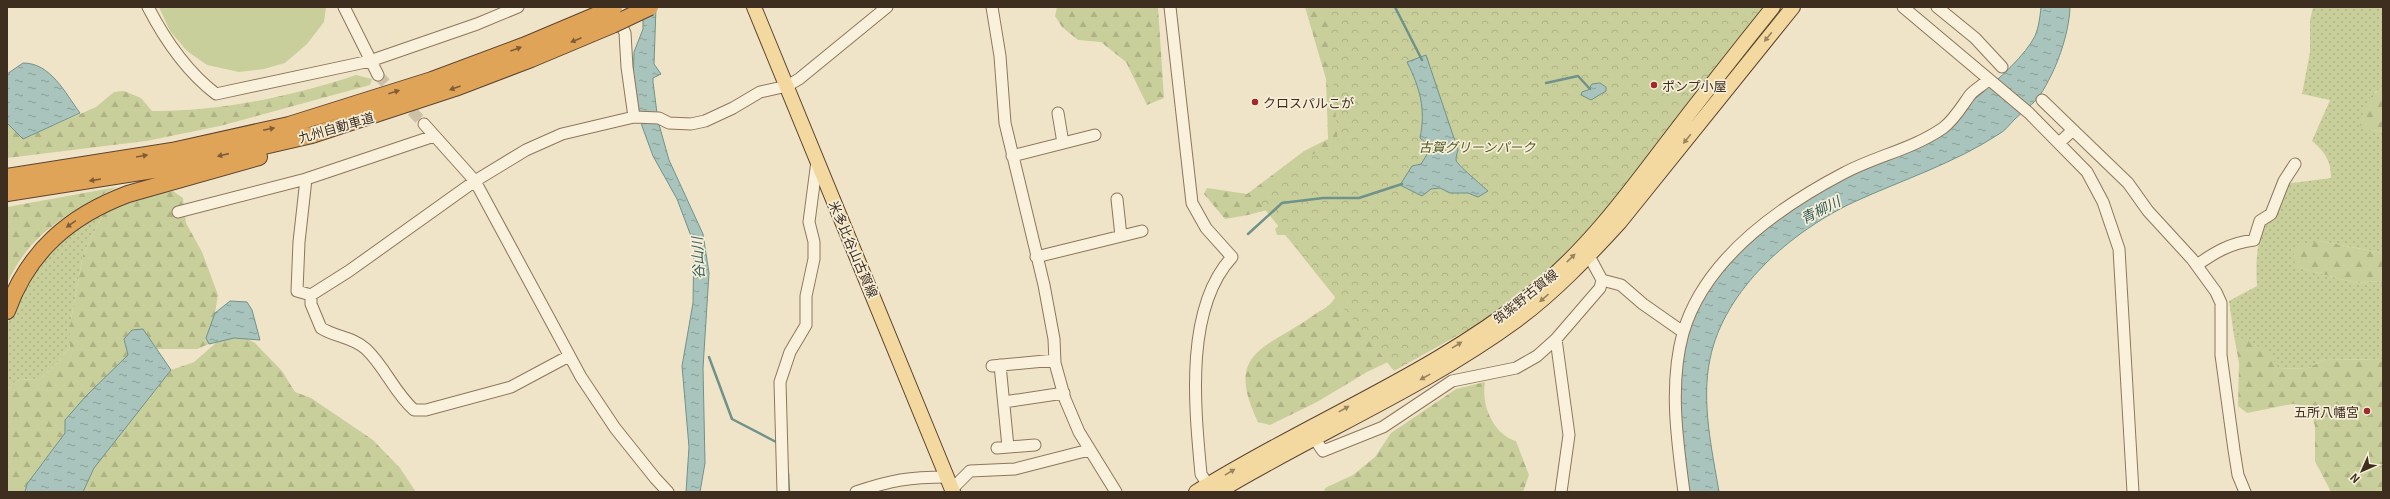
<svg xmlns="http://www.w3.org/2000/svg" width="2390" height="499" font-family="Georgia,'Noto Sans JP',serif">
<defs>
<pattern id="grass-dots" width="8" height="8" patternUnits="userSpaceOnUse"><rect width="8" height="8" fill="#c9cf9b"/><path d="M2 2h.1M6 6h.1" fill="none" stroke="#aeb285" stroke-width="1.8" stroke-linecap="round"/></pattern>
<pattern id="forest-firs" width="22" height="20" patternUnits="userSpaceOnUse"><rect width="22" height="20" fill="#c9cf9b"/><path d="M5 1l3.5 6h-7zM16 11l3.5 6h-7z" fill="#aeb285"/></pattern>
<pattern id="park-crowns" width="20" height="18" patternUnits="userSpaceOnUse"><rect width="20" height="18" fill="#c9cf9b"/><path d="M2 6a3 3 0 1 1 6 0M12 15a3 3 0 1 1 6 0" fill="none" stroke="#aeb285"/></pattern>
<pattern id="water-ripples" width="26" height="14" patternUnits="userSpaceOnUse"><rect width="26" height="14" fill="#a9c4bc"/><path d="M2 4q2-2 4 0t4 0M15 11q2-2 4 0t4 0" fill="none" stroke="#8ba098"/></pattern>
</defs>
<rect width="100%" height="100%" fill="#f0e4c8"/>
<!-- grass -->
<path fill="url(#grass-dots)" d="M2313 7H2383V88L2375 92 2371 131 2383 130V253L2320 241 2297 267 2355 283 2382 281 2383 360 2326 359 2308 368 2279 369 2260 348 2234 336 2229 301 2257 286C2254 239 2263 224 2285 184L2331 178C2331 161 2325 152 2312 141L2330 100 2302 94 2310 52V20Z
M105 210 83 255 70 325V347L58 362 39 380C26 379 14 378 7 390 7 371 4 348 7 329 16 275 61 238 105 210Z"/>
<!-- forest -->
<path fill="url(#forest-firs)" d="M1057 7H1158L1164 98 1147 105 1126 62 1101 42 1078 40 1062 27 1055 16Z
M1305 7H1379L1393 116 1290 204 1248 215 1225 219 1204 194 1207 188 1247 194 1304 151 1328 139 1326 79Z
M356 75 372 79 370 85 220 126 146 141 7 158V123L23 139 96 107 114 92 124 91 141 98 152 111C217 112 294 96 356 75Z
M2383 88V130L2371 131 2360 125C2364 108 2366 96 2383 88Z
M117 187C70 212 29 233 7 284V207Z
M173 191 183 198 186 223 202 252 218 295 215 313 206 338 209 344 197 349H157L143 329 124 339 128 355 86 396 65 433 27 484 25 492H7V390C14 378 26 379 39 380L58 362 70 347V325L83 255 105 210 143 197Z
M1376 217H1396L1424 233 1443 238 1476 264 1494 296 1460 328 1367 372 1317 402 1270 425 1258 422C1224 351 1265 350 1314 315 1319 311 1327 308 1331 303 1343 291 1342 268 1342 253 1320 235 1304 236 1277 235L1275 229C1298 208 1310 224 1336 224 1349 224 1363 219 1376 217Z
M2320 241 2383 253V290L2381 281 2355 283 2297 267 2293 259 2295 247Z
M2234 336C2255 341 2269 351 2279 369L2308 368 2326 359 2383 360V492H2331L2315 461V426L2309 406 2292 404 2247 413 2238 406 2239 363Z
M234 337H244L255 343 282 371 295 392 311 398 373 440 400 468 416 492H83L94 468 171 370 194 362 217 342Z
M1485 382C1481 405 1493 434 1516 441L1529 475 1523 492H1324L1325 488 1353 475 1375 457 1391 433 1456 389Z"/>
<!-- park -->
<path fill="url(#park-crowns)" d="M1319 7H1764L1708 83 1600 221 1514 304 1394 371 1255 197 1308 156 1338 145 1328 12Z"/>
<!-- pitch -->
<path fill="#c9cf9b" d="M159 7H326L324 22 307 44 285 63 264 69 239 72 207 65 187 51 170 31Z
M1584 7H1627L1609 11Z"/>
<!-- water -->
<path fill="url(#water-ripples)" stroke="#6f938a" d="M643 7H656L654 64 661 74 653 78V82L658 121 669 160 703 234 709 273 703 368 705 463 700 492H686L689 447 682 366 693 303 694 244 677 199 653 156 642 126 633 86 634 52 643 29Z
M2041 7H2070C2069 35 2056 71 2040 95 2034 104 2022 112 2014 120 2009 125 2005 131 1999 134 1955 163 1902 180 1854 202 1792 231 1724 289 1710 359 1701 402 1712 450 1719 492H1689C1682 439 1672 377 1690 325 1713 259 1790 205 1850 175 1866 167 1883 162 1898 153 1934 132 2017 72 2035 36 2039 26 2040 17 2041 7Z
M1426 55 1458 150C1457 153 1456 157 1456 160 1457 165 1483 186 1488 191L1478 197 1468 193H1450L1440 188 1431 189 1422 196 1400 185 1412 166 1421 164 1428 153 1426 143 1420 138C1426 109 1420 88 1407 62Z
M23 63C51 63 65 93 80 113L23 139 7 123V74Z
M1600 83 1606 87V91L1591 100 1581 95 1582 92 1588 90 1592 84Z
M230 301 247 302 252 310 260 340 234 338 209 344 206 338 215 313Z
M143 329 171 370 94 468 83 492H25L27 484 65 433V420L86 396 128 355 124 339 132 330Z"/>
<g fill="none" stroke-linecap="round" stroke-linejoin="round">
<!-- stream -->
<path stroke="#6f938a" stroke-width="2.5" d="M1395 7 1422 60
M1546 83 1578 76 1590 89
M1248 234 1282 203 1323 198H1359L1402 184
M709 357 732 419 778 443
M788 473 789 492"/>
<!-- minor-tunnel -->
<path stroke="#ccc0a6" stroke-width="11" stroke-dasharray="11 5.5" stroke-linecap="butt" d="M378 75 424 124"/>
<defs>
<path id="minor" d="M148 7C165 40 186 71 216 94L370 61 477 24 518 7
M344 7 378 75
M992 7 1000 56 1005 123 1044 285 1054 339 1055 363 1065 399 1079 432 1116 492
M1170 7 1192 203 1206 228 1232 257C1184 309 1195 409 1201 474L1208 485
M1903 7 2029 113 2087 172 2103 202 2119 249 2133 492
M1937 7 1975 38 2002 67
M617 16 625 33 627 67 634 117
M2042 100 2073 130
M1058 113 1063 143
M424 124 475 181 581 377 615 428 655 478 668 492
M2059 143 2073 130 2128 183 2148 211 2192 259 2216 292 2221 303V355L2234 450 2238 475 2245 492
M1012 156 1095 135
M306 179 299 242 297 291 311 295 349 271 475 181 526 150 562 134 634 117 659 118 669 123 691 124 705 121 733 108 760 92 787 86 799 79 887 7
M1117 199 1121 236
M178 212 306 179 434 136
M1036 257 1142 231
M2197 265C2215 252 2231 243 2254 240L2260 221 2271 214 2284 181 2295 164
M1602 280 1621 285 1643 304 1683 332
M311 295V304L321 328C335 337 353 337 366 349 385 367 394 392 414 410H426L511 387 569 356
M1000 365 1008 447
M992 366 1055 360
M1004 402 1064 393
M1314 438 1323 451 1383 427 1452 381 1516 368 1537 356 1556 339
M997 448 1035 445
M952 489 970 471 1015 469 1089 450
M783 492 780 382 790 352 806 325V296L814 259V242L809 222 817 161
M856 492C892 480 909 477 947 477
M1561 492 1569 435 1556 339 1600 288 1602 280 1589 256
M1684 492C1677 440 1669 384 1683 333 1705 258 1779 207 1844 173 1876 156 1913 149 1943 128 1954 120 1962 106 1970 95 1974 90 1983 85 1988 80"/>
<path id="major" d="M754 7 953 492
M1196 492C1309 421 1437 373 1540 287 1588 247 1626 196 1664 146 1700 99 1736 53 1773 7
M1218 492C1316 433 1424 388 1517 320 1555 292 1588 257 1620 222L1793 7"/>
<path id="highway" d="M7 177 172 151 289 125 432 80 523 46 606 11
M7 193 172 167 312 135 455 88 531 59 612 25
M7 311C28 252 69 216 128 194L259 157"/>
</defs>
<!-- minor casing -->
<use href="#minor" stroke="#8d765c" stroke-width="13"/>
<!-- major casing -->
<use href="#major" stroke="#5b4430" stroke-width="16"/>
<!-- highway casing -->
<use href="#highway" stroke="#5b4430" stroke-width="18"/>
<!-- minor -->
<use href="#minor" stroke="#faf1dc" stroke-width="11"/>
<!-- major -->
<use href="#major" stroke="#f3d9a0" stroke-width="14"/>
<!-- highway -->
<use href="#highway" stroke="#e0a458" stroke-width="16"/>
<defs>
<path id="highway-bridge" d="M606 11 614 7
M612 25 650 7"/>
</defs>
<!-- highway-bridge casing -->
<use href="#highway-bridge" stroke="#5b4430" stroke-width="18" stroke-linecap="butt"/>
<!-- highway-bridge -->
<use href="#highway-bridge" stroke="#e0a458" stroke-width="16"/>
</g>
<!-- one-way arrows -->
<defs><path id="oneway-solid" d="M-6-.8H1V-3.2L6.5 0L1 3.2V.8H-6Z"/></defs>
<g fill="#988460">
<use href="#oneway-solid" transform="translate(1768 37) rotate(129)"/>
<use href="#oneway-solid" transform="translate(1687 139) rotate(129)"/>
<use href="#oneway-solid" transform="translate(1571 258) rotate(-44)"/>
<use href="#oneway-solid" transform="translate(1544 298) rotate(139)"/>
<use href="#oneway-solid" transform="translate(1457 345) rotate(-32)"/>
<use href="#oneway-solid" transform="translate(1425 377) rotate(151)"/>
<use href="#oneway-solid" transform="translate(1344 409) rotate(-29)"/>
<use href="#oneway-solid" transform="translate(1230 472) rotate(-31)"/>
</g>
<g fill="#7e5d36">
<use href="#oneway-solid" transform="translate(576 40) rotate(157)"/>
<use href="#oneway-solid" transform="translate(516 49) rotate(-20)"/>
<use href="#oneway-solid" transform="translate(455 88) rotate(160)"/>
<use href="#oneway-solid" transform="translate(394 92) rotate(-18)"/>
<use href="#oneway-solid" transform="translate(269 129) rotate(-12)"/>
<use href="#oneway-solid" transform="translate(223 155) rotate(167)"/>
<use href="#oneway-solid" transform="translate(142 156) rotate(-10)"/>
<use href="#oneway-solid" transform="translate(95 180) rotate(171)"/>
<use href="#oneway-solid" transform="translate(71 224) rotate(145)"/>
</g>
<!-- markers -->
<g fill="#9e2a2b" stroke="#f7eed8" stroke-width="1.5">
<circle cx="1654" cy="85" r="4"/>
<circle cx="1255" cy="102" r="4"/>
<circle cx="2367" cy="411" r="4"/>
</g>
<g text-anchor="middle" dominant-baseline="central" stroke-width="3.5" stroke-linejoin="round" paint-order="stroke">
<!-- poi labels -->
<g font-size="13" fill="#3d2e20" stroke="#f7eed8" text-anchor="start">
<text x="1662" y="85">ポンプ小屋</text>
<text x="1263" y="102">クロスパルこが</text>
<text x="2359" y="411" text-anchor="end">五所八幡宮</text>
</g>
<!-- street labels -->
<g font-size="13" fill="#3d2e20" stroke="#f7eed8">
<text transform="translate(336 127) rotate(-16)">九州自動車道</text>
<text transform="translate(854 249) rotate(67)">米多比谷山古賀線</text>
<text transform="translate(1525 296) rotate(-39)">筑紫野古賀線</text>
</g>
<!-- park labels -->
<g font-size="13" font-style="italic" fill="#4d5a26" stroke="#f7eed8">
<text x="1477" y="146">古賀グリーンパーク</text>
</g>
<!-- water labels -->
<g font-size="14" font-style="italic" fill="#2f5d5a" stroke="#f7eed8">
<text transform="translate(1820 209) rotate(-27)">青柳川</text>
<text transform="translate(697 258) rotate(-93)">谷山川</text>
</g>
</g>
<!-- border -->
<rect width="2390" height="499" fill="none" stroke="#3d2e20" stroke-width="16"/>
<!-- north arrow -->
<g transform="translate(2362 471) rotate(225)" stroke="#f7eed8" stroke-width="3" paint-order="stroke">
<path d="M0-3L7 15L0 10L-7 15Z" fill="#3d2e20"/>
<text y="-6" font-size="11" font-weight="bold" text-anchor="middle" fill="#3d2e20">N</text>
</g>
</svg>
